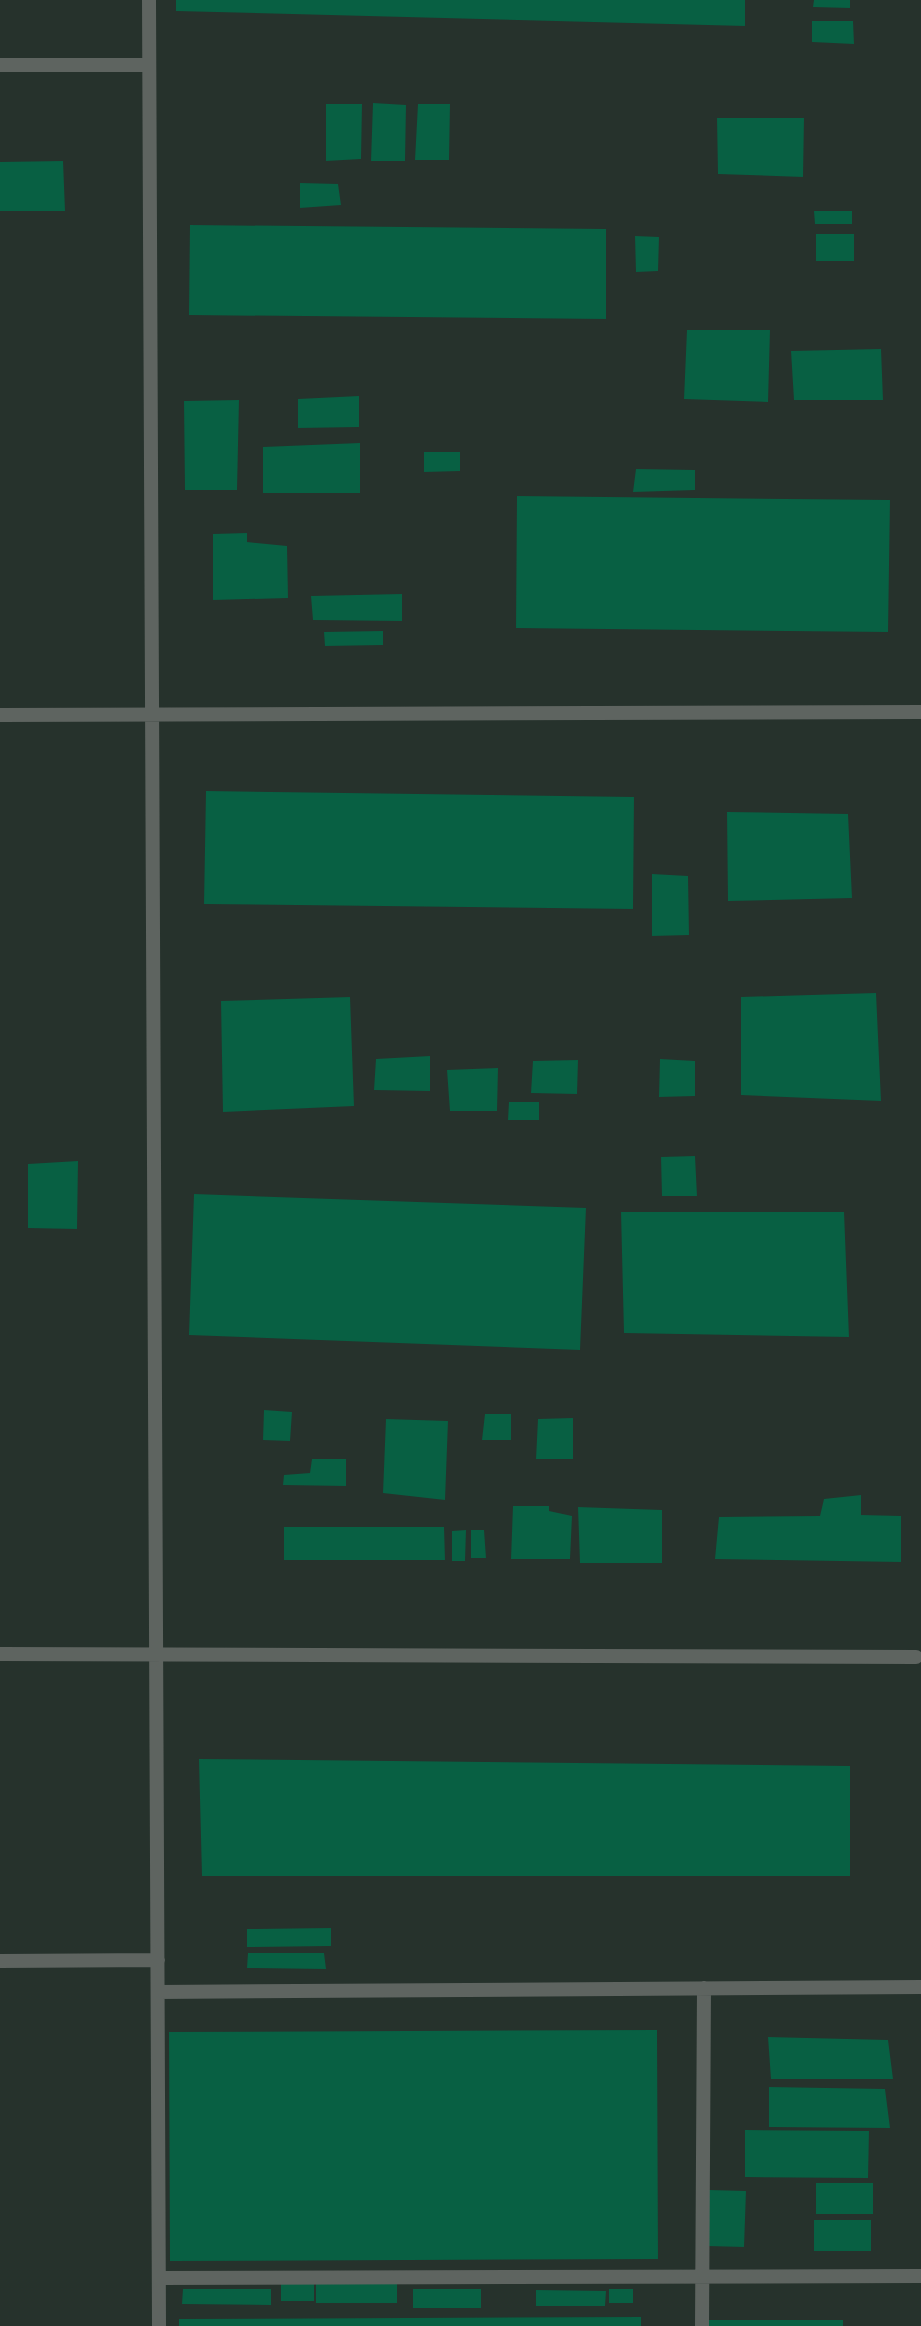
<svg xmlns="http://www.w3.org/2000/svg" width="921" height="2326" font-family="'Nunito Sans',sans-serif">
<rect width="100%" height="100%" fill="#26322c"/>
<!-- building -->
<path fill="#086043" d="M176 0H745V26L176 11Z
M814 0H850V8L813 7Z
M812 21H853L854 44 812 42Z
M373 103 406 105 405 161H371Z
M326 104H362L361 159 326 161Z
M418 104H450L449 160H415Z
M717 118H804L803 177 718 174Z
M63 161 65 211H0V162Z
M300 183 338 184 341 205 300 208Z
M814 211H852V224H815Z
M190 225 606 229V319L189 315Z
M816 234H854V261H816Z
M635 236 659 237 658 271 636 272Z
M687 330H770L768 402 684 399Z
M881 349 883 400H794L791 351Z
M359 396V427L298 428V399Z
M239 400 237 490H185L184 401Z
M360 443V493H263V447Z
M424 452H460V471L424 472Z
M636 469 695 470V490L633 492Z
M517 496 890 500 888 632 516 628Z
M247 533V542L287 546 288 598 213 600V534Z
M402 594V621L313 620 311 596Z
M383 631V645L325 646 324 632Z
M206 791 634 797 633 909 204 904Z
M727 812 848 814 852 898 728 901Z
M652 874 688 876 689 935 652 936Z
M876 993 881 1101 741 1095V997Z
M350 997 354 1106 223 1112 221 1001Z
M430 1056V1091L374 1090 376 1059Z
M660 1059 695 1061V1096L659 1097Z
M578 1060 577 1094 531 1093 533 1061Z
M498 1068 497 1111H450L447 1070Z
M509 1102H539V1120H508Z
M695 1156 697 1196H662L661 1157Z
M78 1161 77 1229 28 1228V1164Z
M194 1194 586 1208 580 1350 189 1335Z
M621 1212H844L849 1337 624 1333Z
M264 1410 292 1412 290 1441 263 1440Z
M485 1414H511V1440H482Z
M573 1418V1459H536L538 1419Z
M386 1419 448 1421 445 1500 383 1493Z
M312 1459H346V1486L283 1485 284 1475 310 1473Z
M861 1495V1515L901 1516V1562L715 1559 719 1517 820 1516 824 1499Z
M513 1506H549V1511L572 1516 570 1559H511Z
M578 1507 662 1510V1563H580Z
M284 1527H444L445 1560H284Z
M466 1530 465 1561H452V1531Z
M471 1530H484L486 1558H471Z
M199 1759 850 1766V1876H202Z
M331 1928V1946L247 1947V1929Z
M248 1953H324L326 1969 247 1968Z
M657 2030 658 2259 170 2261 169 2032Z
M768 2037 888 2040 893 2079H771Z
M769 2087 885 2089 890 2128 769 2127Z
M745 2130 869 2131 868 2178 745 2177Z
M816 2183H873V2214H816Z
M709 2190 746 2191 744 2247 707 2246Z
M814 2220H871V2251H814Z
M281 2284H314V2301H281Z
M316 2284H397V2303H316Z
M183 2289H271V2305L182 2304Z
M413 2289H481V2308H413Z
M609 2289H633V2303H609Z
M536 2290 606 2291 605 2306H536Z
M641 2317V2326H179V2319Z
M708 2320H843V2326H708Z"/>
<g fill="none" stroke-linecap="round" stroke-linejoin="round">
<!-- lane -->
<path stroke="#5e6460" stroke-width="14" d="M149 0 159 2326
M0 65H149
M0 715 921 712
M0 1654 916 1657
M0 1961 158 1960
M158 1992 921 1987
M159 2278 921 2276
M702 2326 704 1988"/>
</g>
</svg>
